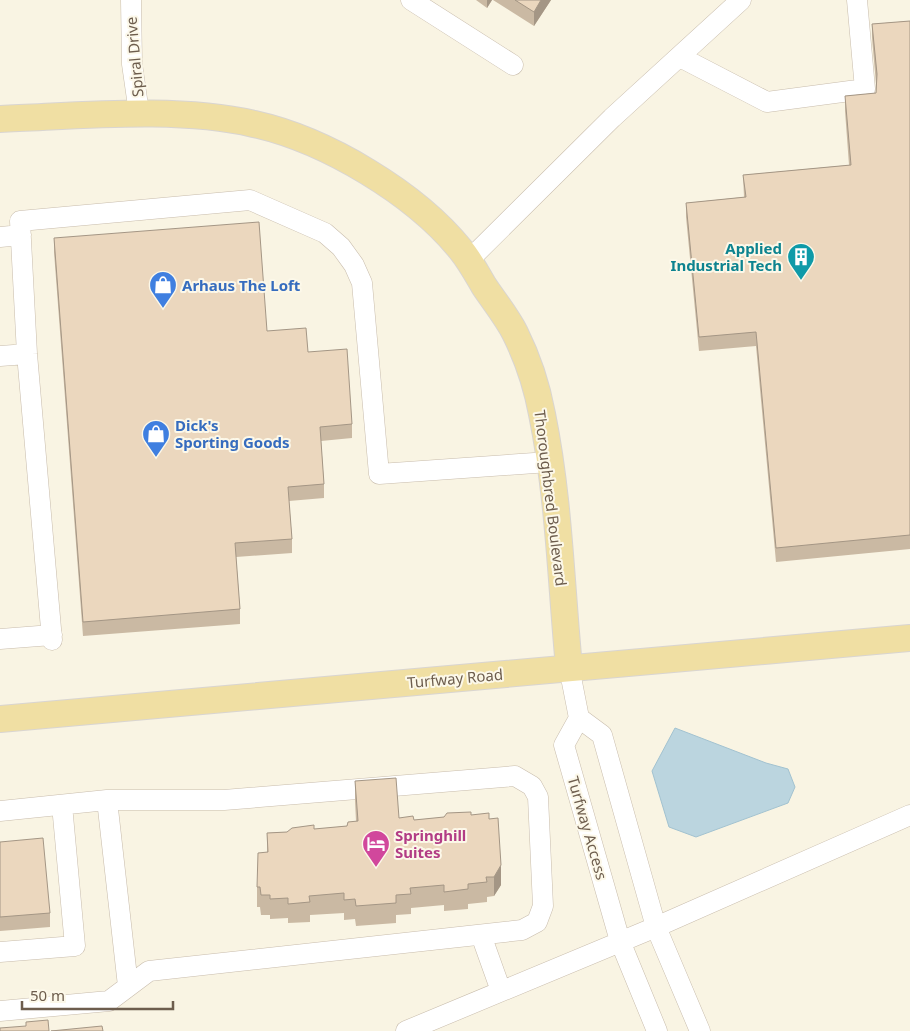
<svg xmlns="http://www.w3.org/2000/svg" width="910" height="1031" font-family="'Noto Sans',sans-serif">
<rect width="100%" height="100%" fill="#f9f4e3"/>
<!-- water -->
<path fill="#bbd5df" stroke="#a2c2d0" d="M675 728 766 763 788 769 795 787 788 803 696 837 669 827 652 771Z"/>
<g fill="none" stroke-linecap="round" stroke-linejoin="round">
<defs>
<path id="minor" d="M131 0 132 64 139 113
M411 0 513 65
M680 57 767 102 865 89 857 0
M0 237 21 235
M468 261 612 118 741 0
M0 356 27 354
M0 639 52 635
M52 640 27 354 20 221 250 200 325 233 341 247 354 265 362 283 379 474 549 462
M569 667 579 718 564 745 620 941 657 1031
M579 718 602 735 656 927 700 1031
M0 811 107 800
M481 935 501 991
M0 952 75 946 62 805
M0 1011 109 1001 149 971 522 930 537 922 543 906 538 797 532 786 515 776 224 800H107L128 986
M406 1031 656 927 910 815"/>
<path id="major" d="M0 119C80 116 177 106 254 124 326 140 415 193 461 250 470 261 477 274 484 286 494 301 507 317 515 333 527 357 537 387 542 414 559 497 561 583 569 667
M0 719 910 638"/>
</defs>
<!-- minor casing -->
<use href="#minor" stroke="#c8bcac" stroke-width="21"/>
<!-- major casing -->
<use href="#major" stroke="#d9d5d1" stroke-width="28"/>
<!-- minor -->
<use href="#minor" stroke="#fff" stroke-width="20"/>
<!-- major -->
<use href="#major" stroke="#f0dfa3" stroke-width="26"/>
</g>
<!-- wall -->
<path fill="#cab9a3" d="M476 0H492L487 8Z
M493 0H551L534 26Z
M910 21V549L776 562 756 346 699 351 686 217V203L744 197 743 175 849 165 845 111V96L876 93V84L872 38V24Z
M54 238 267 331 352 424V438L321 441 324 484V498L289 501 292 539V553L236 557 240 609V624L83 636 54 252Z
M355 781 399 818 414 820 471 815 489 819 501 885 494 896 487 897V902L468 904V909L444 911V905L411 908V914L396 915V923L356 926 355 919 344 920V913L310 915V922L288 923V918L270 919V915H261L260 907H257V887L267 852V833L287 832 347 826 356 821 355 801Z
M0 842 50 913V927L0 931Z"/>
<!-- shaded-wall -->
<path fill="#a49685" d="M487 0H492L487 8Z
M541 0H551L534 26V12Z
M501 865V885L494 896V877Z"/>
<!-- building -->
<path fill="#ebd7be" stroke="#a49685" d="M515 0H541L534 12Z
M910 21V535L776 548 756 332 699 337 686 203 746 197 743 175 851 165 845 96 876 93 877 74 872 24Z
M259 222 267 331 306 328 308 352 347 349 352 424 320 427 324 484 288 487 292 539 235 543 240 609 83 622 54 238Z
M396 778 399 818 413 816 414 820 444 817 447 813 471 812V815L489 813V819L498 818 501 865 494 877H486L487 882 468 884V889L444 892V885L410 888 411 894 396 895V903L356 906 355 899 344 900V893L309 896 310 902 288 904V898L270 899V895H261L260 887H257L258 853 268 852 267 833 287 832 292 828 314 825V829L347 826 348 822 358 821 355 781Z
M43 838 50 913 0 917V842Z
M48 1020 49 1031H0V1028L26 1026V1022Z
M102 1026 103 1031H51Z"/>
<!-- icons -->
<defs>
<symbol id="building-pin" viewBox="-11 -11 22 30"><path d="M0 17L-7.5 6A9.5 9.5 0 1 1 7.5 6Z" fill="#0f9aa8" stroke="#fcf8e9"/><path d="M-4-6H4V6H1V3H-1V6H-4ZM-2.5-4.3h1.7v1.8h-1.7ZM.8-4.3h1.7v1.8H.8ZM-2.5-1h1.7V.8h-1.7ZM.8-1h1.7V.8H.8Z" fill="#fff"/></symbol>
<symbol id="shop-pin" viewBox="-11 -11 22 30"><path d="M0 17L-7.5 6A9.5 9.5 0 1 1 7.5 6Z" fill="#3f7fe0" stroke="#fcf8e9"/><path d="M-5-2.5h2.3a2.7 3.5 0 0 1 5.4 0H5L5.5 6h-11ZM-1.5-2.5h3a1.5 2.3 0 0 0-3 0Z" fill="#fff"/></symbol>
<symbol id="hotel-pin" viewBox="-11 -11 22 30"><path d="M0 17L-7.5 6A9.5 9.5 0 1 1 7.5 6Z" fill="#d1479c" stroke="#fcf8e9"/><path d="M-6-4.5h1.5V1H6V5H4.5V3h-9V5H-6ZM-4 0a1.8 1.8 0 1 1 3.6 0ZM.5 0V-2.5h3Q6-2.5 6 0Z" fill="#fff"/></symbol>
</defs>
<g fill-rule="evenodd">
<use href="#building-pin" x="785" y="241" width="32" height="43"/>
<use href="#shop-pin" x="147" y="269" width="32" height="43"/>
<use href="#shop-pin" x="140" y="418" width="32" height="43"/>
<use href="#hotel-pin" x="360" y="828" width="32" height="43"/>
</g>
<g text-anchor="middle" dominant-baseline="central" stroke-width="4" stroke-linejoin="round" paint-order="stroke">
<!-- street labels -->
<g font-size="15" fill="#6d5d4d" stroke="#fcf8e9">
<text transform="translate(134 57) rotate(-95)">Spiral Drive</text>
<text transform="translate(551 498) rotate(83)">Thoroughbred Boulevard</text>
<text transform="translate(455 678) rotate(-5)">Turfway Road</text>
<text transform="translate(588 828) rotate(74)">Turfway Access</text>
</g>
<!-- culture labels -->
<g font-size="15" font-weight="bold" fill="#0d838f" stroke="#fcf8e9" text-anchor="end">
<text x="782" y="248">Applied<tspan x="782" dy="17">Industrial Tech</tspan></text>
</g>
<!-- shop labels -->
<g font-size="15" font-weight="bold" fill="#366cbe" stroke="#fcf8e9" text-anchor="start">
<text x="182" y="285">Arhaus The Loft</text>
<text x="175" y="425">Dick's<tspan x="175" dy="17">Sporting Goods</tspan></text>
</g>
<!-- hotel labels -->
<g font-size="15" font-weight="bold" fill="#b23c85" stroke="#fcf8e9" text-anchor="start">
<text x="395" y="835">Springhill<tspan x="395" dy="17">Suites</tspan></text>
</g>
</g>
<!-- scale -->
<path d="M22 1001v8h151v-8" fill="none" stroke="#6d5d4d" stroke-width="2.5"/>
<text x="30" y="1001" font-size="15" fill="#6d5d4d" stroke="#fcf8e9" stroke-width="4" paint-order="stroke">50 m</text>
</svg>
